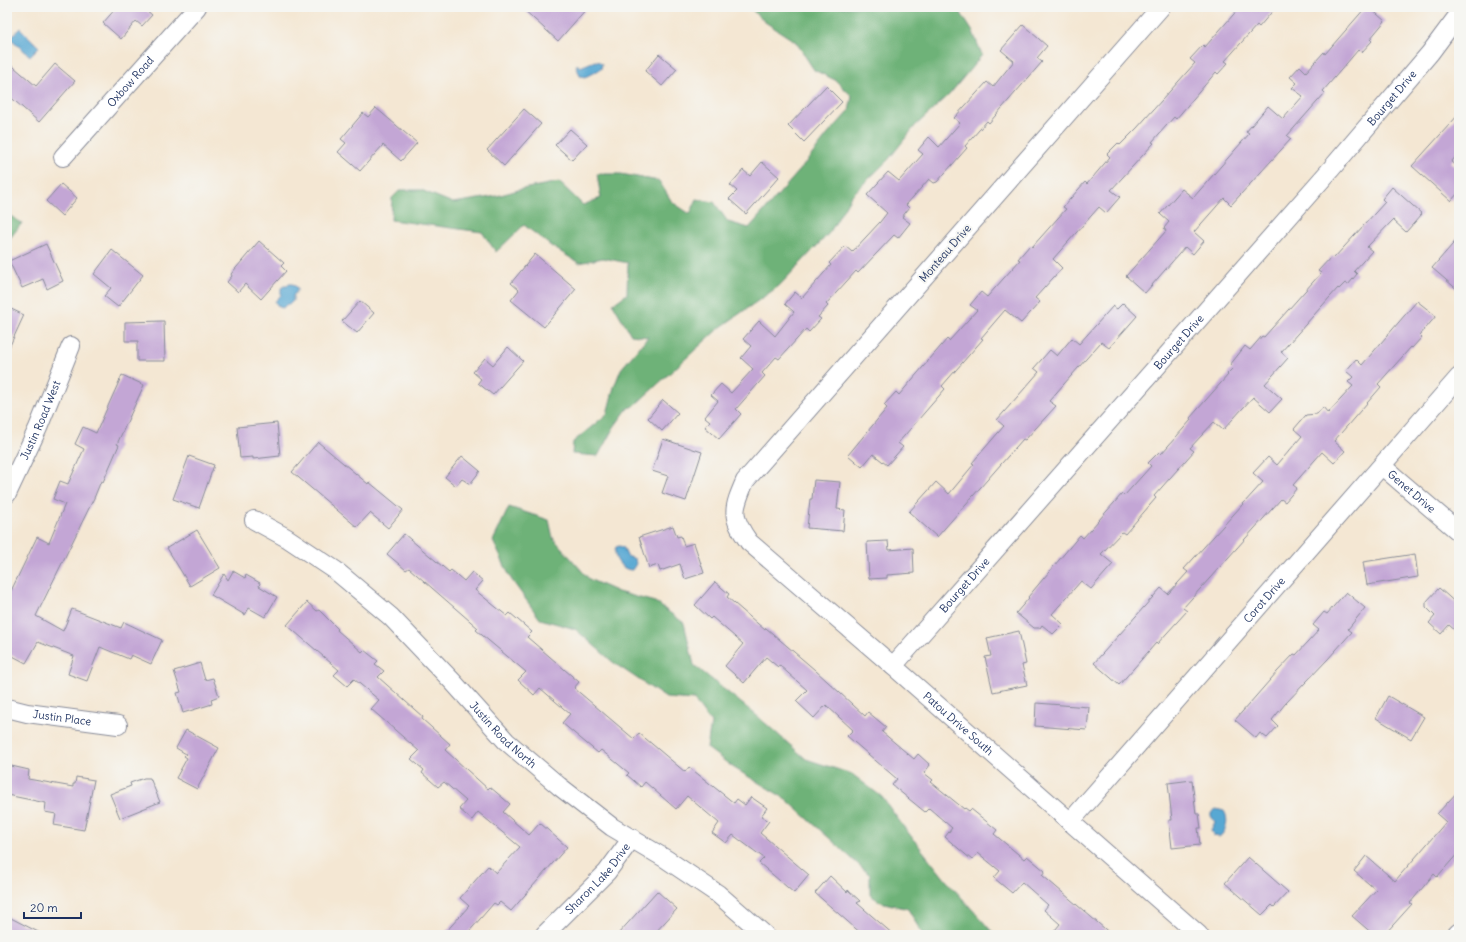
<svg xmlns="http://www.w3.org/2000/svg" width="1466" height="942" font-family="Delius,sans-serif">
<rect width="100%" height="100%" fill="#f6f6f2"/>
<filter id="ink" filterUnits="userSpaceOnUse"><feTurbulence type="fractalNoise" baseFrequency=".025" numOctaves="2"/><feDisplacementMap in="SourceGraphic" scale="8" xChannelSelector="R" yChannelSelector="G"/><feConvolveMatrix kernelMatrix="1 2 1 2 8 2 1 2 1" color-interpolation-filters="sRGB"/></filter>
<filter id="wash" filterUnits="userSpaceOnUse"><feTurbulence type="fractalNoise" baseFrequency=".012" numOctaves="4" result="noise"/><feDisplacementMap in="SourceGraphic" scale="16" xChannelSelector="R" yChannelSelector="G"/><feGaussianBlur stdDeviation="0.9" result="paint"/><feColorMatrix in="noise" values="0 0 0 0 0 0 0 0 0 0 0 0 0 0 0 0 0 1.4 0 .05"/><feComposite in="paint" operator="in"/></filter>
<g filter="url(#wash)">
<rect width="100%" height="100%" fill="#f4e7d3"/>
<!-- forest -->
<path fill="#6eb278" stroke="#44706b" d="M749 7H957L973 32 982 55 949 95 915 126 888 160 851 196 830 232 779 286 718 329 634 406 628 408 614 427 598 456 572 454 573 442 607 414 614 387 621 369 648 337 631 335 613 304 627 294 628 263 603 258 579 263 551 246 524 225 496 252 482 232 391 220 392 198 400 190H421L453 203 497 196 522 189 559 182 583 205 601 198 597 174H621L659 181 672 202 690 214 697 199 714 202 728 222 749 228 800 170 828 134 849 111 852 96 835 80 814 70 796 42 765 22Z
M7 214 22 223 7 242Z
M509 507 549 520 553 538 589 579 618 592 655 602 684 623 694 665 756 715 806 759 852 774 882 797 903 826 945 879 995 935H923L908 909 881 902 870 895V875L786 799 734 768 707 748 711 723 694 700 666 698 614 663 575 629 540 619 511 579 493 541Z"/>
<!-- water -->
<path fill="#59a8d3" stroke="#3a6c98" d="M20 28 39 47 30 56 10 38Z
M595 61 600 62 602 64 601 69 585 77 580 76 576 65H579L580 67Z
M289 284H293L297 288V291L293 296V301L290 304H287L283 308 279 307 275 302 277 299 281 295V288L284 286H287Z
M619 546 623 547 627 556 635 559 636 564 632 570C621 570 612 557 616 547Z
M1216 809 1224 811C1229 818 1227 832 1219 837L1214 836 1211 830 1215 822 1211 816V813Z"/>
<g id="blocks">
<!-- building -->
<path fill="#c3a6d5" d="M117 7H148L146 10 152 15 142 26 136 21 121 39 103 23Z
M521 7H588L558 41Z
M1240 7H1276L1259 27 1257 25 1225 61 1228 63 1218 74 1216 72 1176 119 1174 117 1152 142 1154 143 1111 190 1120 197 1106 213 1099 207 1053 259 1062 268 1035 298 1040 302 1021 323 1005 310 981 338 983 339 942 386 945 389 898 443 903 447 887 465 873 454 862 467 848 455 887 408 884 405 896 392 899 395 947 339 949 341 977 310 970 305 981 292 987 297 1020 260 1018 259 1030 245 1032 247 1066 209 1063 207 1085 182 1087 184 1110 157 1107 154 1118 143 1120 145 1137 128 1195 63 1190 59 1203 45 1205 47Z
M1366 7H1369L1385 21 1370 39 1372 41 1361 53 1358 50 1323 91 1325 93 1287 136 1291 139 1231 205 1224 198 1194 232 1204 241 1193 254 1185 247 1145 293 1126 276 1166 231 1164 228 1169 222 1160 214 1182 189 1193 198 1249 134 1246 132 1268 106 1283 119 1303 96 1292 88 1297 83 1290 77 1300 66 1306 72 1324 52 1325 54Z
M1023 25 1047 46 1037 58 1042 62 989 123 987 121 965 146 967 148 937 182 934 183 929 179 906 205 909 208 902 217 910 223 898 238 894 235 858 273 856 271 826 304 828 306 818 317 821 319 809 332 806 329 779 359 776 357 762 373 765 376 736 409 741 414 719 439 705 427 710 421 705 417 718 401 711 395 721 384 731 393 753 369 741 358 751 346 743 339 759 321 775 336 794 312 785 304 795 292 802 298 831 265 829 263 845 246 852 252 880 222 887 213 867 195 888 172 899 181 923 154 918 150 929 137 939 147 960 123 954 118 987 82 993 87 1014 61 1001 50Z
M659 54 677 69 662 86 645 71Z
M7 61 36 86 55 64 75 81 39 122 7 94Z
M826 86 842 102 804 142 788 126Z
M376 108 417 143 401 161 383 145 360 171 338 152 346 143 341 139 363 113 368 117Z
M524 109 541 124 504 166 487 150Z
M1459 114V153L1451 162 1459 168V192L1451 201 1412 166Z
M570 129 587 144 572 160 555 145Z
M762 162 779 177 746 214 729 199 737 191 730 185 743 170 750 176Z
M61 184 77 198 62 216 46 201Z
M1392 187 1422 214 1406 232 1393 220 1367 247 1372 251 1354 271 1357 274 1348 285 1345 283 1339 289 1338 288 1281 352 1288 358 1265 384 1282 399 1270 412 1253 397 1223 430 1214 422 1190 448 1194 451 1154 496 1156 498 1125 534 1122 532 1101 554 1113 564 1091 589 1081 581 1052 614 1063 624 1053 634 1042 625 1040 628H1034L1016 613 1029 598 1028 597 1080 535 1083 538 1122 494 1124 496 1151 466 1148 463 1159 452 1161 454 1191 420 1190 418 1228 375 1227 374 1233 368 1230 365 1245 346 1250 350 1262 336 1264 337 1321 273 1318 271 1332 256 1334 258 1385 202 1382 199Z
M1459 237V291L1432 268Z
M259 241 284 263 281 266 286 271 261 299 245 284 238 292 227 282 232 276 231 274Z
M46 244 63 281 47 289 43 279 22 288 9 261Z
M112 250 143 275 118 307 104 296 111 288 94 274Z
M535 254 576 289 544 327 511 300 519 290 511 283Z
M360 301 374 313 357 333 342 321Z
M1417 301 1436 316 1420 335 1422 337 1412 348 1411 347 1378 384 1381 387 1334 441 1345 451 1334 463 1322 452 1293 485 1297 488 1285 502 1281 499 1183 608 1187 611 1157 644 1156 643 1119 685 1094 663 1161 588 1168 594 1188 572 1184 569 1263 482 1253 473 1268 457 1277 465 1302 436 1294 429 1306 415 1317 414 1323 407 1328 413 1353 386 1348 382 1353 377 1346 371 1356 359 1362 365Z
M1123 303 1137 316 1109 348 1101 342 1049 401 1056 406 1025 440 1023 439 937 537 909 512 936 482 949 494 974 464 972 463 1004 426 997 420 1039 372 1034 368 1050 350 1057 356 1072 338 1079 344 1113 306 1117 309Z
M7 307 24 315 7 352Z
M164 321 165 361H137V344L138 341H125V322Z
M508 347 523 361 493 395 478 383 481 379 473 372 485 358 493 365Z
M122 375 144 385 117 444 119 445 103 482 101 481 94 498 36 616 63 631 72 609 121 628 124 622 162 640 151 664 131 655 129 659 100 647 87 681 68 674 74 656 38 642 26 663 7 653V588L11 591 37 537 49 543 65 504 53 499 60 481 68 484 84 449 75 444 83 427 96 433Z
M663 400 678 413 662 431 648 418Z
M277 423 280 456 253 459V457L240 458 237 427Z
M663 439 702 452 686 501 662 493 668 476 652 471Z
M318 442 368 484 369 482 403 510 388 528 370 513 357 527 292 472Z
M189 456 214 465 199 508 173 499Z
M462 456 480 471 470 484 462 479 456 486 445 477Z
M814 480 840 482 837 509 845 510 843 531 807 528 810 499H812Z
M673 526 677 537 681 536 684 546 694 543 704 573 685 579 680 564 660 571 658 565 649 568 639 537Z
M197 530 220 568 190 586 167 548Z
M404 534 449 572 451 570 464 581 472 572 483 581 475 590 507 616 510 613 532 632 527 637 579 682 574 688 634 739 639 733 685 772 689 767 734 803 737 799 745 805 751 797 767 808 761 816 769 821 760 833 809 875 794 893 759 863 764 858 733 835 726 843 712 833 719 823 687 796 676 809 645 782 641 787 627 775 629 773 601 750 598 753 562 723 570 714 540 688 534 695 518 680 526 672 476 630 478 628 409 568 406 570 387 554Z
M888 541 889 550 913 548 914 573 887 575V578L869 579 867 542Z
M1415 554 1418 577 1367 585 1363 562Z
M233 571 245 578 246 575 260 583 259 586 277 597 265 617 249 608 245 615 211 595 224 574 228 580Z
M715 582 729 594 727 597 765 630 766 628 815 670 865 716 868 712 886 727 882 732 914 759 918 754 930 765 924 773 933 780 931 782 964 809 965 808 969 811 971 809 997 830 994 834 1024 859 1027 856 1045 871 1042 875 1112 935H1051L1060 924 1044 910 1048 905 1022 882 1012 893 994 878 1000 871 978 853 972 860 945 837 952 828 929 808 925 812 892 785 897 779 847 736 853 730 826 705 814 718 796 701 807 690 779 665 778 667 766 657 744 683 725 666 743 644 712 617 710 619 695 605Z
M1439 588 1459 606V634L1449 625 1441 634 1429 623 1435 616 1426 607V602Z
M1346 592 1365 608 1348 629 1352 632 1328 659 1285 704 1272 720 1278 726 1267 738 1260 733 1256 738 1235 720 1277 672 1294 654 1296 655 1319 630 1313 625 1324 612 1327 614Z
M307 602 317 611 319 610 338 629 337 630 362 652 364 650 378 661 375 664 384 671 378 677 423 717 422 719 450 744 445 750 488 789 490 787 510 804 503 812 529 835 540 823 567 847 511 911 500 902 497 905 494 903 466 935H443L469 906 460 898 488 866 496 873 520 847 478 812 472 820 459 809 466 801 444 782 438 787 422 773 424 770 411 759 419 751 371 709 379 700 354 679 347 686 334 675 339 670 287 625Z
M1019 631 1026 664 1022 665 1027 685 993 692 985 657 991 656 987 638Z
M200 663 205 680 213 678 219 696 211 699 212 704 183 713 177 693 181 692 174 671Z
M1388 696 1424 717 1411 739 1376 718Z
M1036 703 1089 707 1087 730 1035 726Z
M186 730 219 748 197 789 176 778 187 758 184 756 186 754 176 748Z
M7 765 29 770 28 779 73 787V784H75L76 777 94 780 84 830 54 825 56 814 45 812 46 803 7 795Z
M144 778H150L160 802 120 818 110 794 131 786 130 783Z
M1192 780 1196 814H1199L1201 828H1198L1200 845 1172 848 1169 820H1172L1168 783Z
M1459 790V852L1437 877 1434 874 1410 903 1412 904 1384 935H1374L1352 916 1376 890 1354 871 1366 856 1395 881 1446 822 1437 814Z
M1248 857 1288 892 1274 907 1272 905 1262 915 1225 883Z
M830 876 847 892 848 890 860 901 857 903 894 935H863L815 893Z
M657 891 677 909 653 935H617Z
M7 916 44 935H7Z"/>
</g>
</g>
<g filter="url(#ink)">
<use href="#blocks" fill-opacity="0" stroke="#888b98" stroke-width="1"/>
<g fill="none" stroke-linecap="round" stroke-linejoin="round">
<defs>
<g id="street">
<path id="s1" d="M1161 7 745 481C733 509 730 516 749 542L893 666 1199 935"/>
<path id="s2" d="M63 157 197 7"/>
<path id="s3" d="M1382 466 1459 532"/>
<path id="s4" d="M7 494 38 428 71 346"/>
<path id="s5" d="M254 520 287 538 335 570 391 617 453 682 506 741 559 786 612 827 666 859 718 894 765 935"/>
<path id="s6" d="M893 666 1331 169 1430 53 1459 14"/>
<path id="s7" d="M7 708 27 713 118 725"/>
<path id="s8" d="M1070 822 1459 377"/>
<path id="s9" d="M544 935 607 872 632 838"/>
<path d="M1456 935 1459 932"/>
</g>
</defs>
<!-- street casing -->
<use href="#street" stroke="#888b98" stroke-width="20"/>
<!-- street -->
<use href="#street" stroke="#fff" stroke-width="18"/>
</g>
</g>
<g text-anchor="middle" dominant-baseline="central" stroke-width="4" stroke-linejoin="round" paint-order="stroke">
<!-- street labels -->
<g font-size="11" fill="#1b2f5e" stroke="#f6f6f2">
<text stroke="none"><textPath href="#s2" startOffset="101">Oxbow Road</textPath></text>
<text stroke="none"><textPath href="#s6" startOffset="756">Bourget Drive</textPath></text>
<text transform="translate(945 253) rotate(-49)">Monteau Drive</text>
<text stroke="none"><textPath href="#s6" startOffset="432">Bourget Drive</textPath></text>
<text stroke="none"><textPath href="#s4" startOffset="81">Justin Road West</textPath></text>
<text stroke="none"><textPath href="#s3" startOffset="39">Genet Drive</textPath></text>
<text stroke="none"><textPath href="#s6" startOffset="108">Bourget Drive</textPath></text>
<text stroke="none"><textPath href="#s8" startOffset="295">Corot Drive</textPath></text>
<text stroke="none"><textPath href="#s7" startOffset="56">Justin Place</textPath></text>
<text stroke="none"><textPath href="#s1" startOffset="974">Patou Drive South</textPath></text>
<text stroke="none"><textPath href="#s5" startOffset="331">Justin Road North</textPath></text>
<text stroke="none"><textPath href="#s9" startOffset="78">Sharon Lake Drive</textPath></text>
</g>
</g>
<!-- margin -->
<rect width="1466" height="942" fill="none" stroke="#f6f6f2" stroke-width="24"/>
<!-- scale -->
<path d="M24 912v6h57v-6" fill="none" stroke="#1b2f5e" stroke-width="2"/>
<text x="30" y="912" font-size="12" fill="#1b2f5e" stroke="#f6f6f2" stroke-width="3" paint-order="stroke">20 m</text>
</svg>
